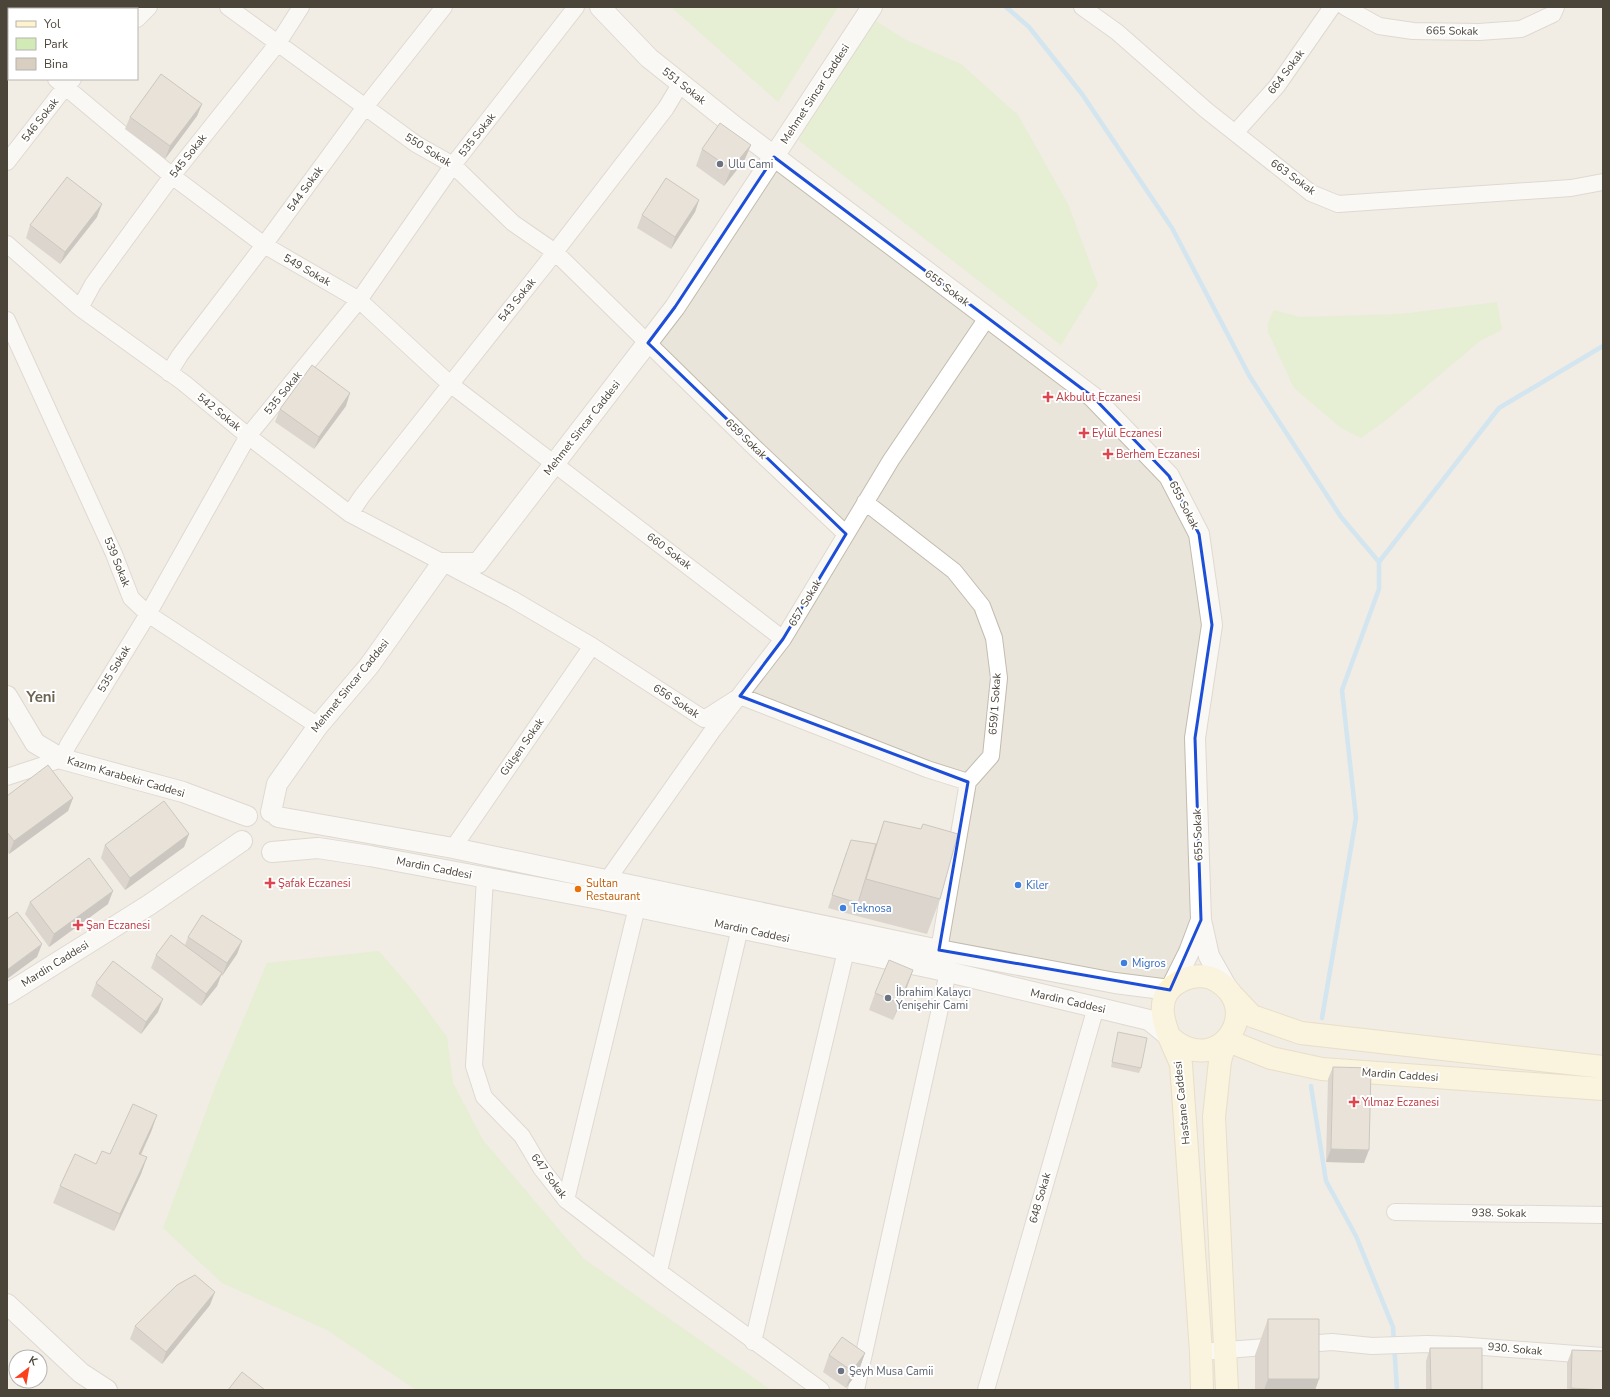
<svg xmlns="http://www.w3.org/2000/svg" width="1610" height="1397" font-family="'Nunito Sans',sans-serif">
<rect width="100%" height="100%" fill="#f6f3ec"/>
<!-- residential -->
<path fill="#eae5da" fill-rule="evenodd" d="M7 7H1603V1390H7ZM9 9H137V79H9ZM16 1357H40V1381H16Z"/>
<!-- green -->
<path fill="#d2eab5" d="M671 7H838L778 102Z
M871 18 906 40 961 64 1018 115 1068 204 1098 285 1061 345 798 140Z
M1497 302 1502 330 1480 341 1385 421 1361 438 1341 428 1294 388 1268 332V323L1274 310 1300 317 1401 314Z
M379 951 414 992 447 1037 453 1083 483 1140 584 1259 771 1390H416L327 1330 222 1283 163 1228 217 1082 267 963Z"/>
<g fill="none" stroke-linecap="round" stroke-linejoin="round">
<!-- stream -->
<path stroke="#a9d4f2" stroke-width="4.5" d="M1006 7 1029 27 1082 94 1172 228 1250 377 1341 517 1379 562V589L1342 690 1356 818 1322 1018
M1379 562 1499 408 1603 346
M1311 1086 1326 1181 1356 1236 1393 1327 1397 1390"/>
<defs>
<path id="minor" d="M228 7 416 144 453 165 513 223 555 252 755 448 846 534
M1082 7 1117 32 1206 110 1311 193 1338 204 1571 188 1603 182
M1345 7 1379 26 1413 31 1479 32 1521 29 1553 14 1556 7
M137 19 149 7
M7 42 9 43
M56 79 172 176 264 245 359 300 450 384 783 639
M1235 133 1277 86 1332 7
M7 162 66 86 73 79
M7 244 80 308 184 383 248 436 350 514 512 599 592 646 704 719 740 696 927 769 968 782
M80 308 93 284 172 176 278 43 301 7
M7 320 114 554 131 598 148 614 318 726
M169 373 180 355 264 245 365 107 444 7
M865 502 954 571 982 606 994 638 999 678 991 756 968 782 939 950
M350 514 362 496 545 265 666 108 681 83
M7 777 62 759 68 745 148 614 248 436 359 300 453 165 576 7
M453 848 592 646
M485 878 474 1066 484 1097 522 1136 541 1168 566 1200 669 1279 821 1390
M608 879 713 730 783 639 891 460 987 318
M566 1200 637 907
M1395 1212 1603 1215
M659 1271 740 928
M753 1342 846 951
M1201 1352 1332 1342 1372 1346 1427 1344 1457 1345 1603 1356
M856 1390 948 972
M986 1390 1096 1007"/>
<path id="tertiary" d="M600 7 649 58 738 129 1093 397 1169 476 1199 534 1212 625 1195 738 1201 920 1209 956 1226 986
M7 696 35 743 62 759 183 792 247 816
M271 812 277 784 318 726 369 666 442 563H478L675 307 872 7
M278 817 453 848 939 950 1115 983 1170 990 1189 952 1201 920
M272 852 318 848 370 856 599 899 936 969 1149 1020 1171 1038
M7 994 149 905 242 841
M7 1304 81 1373 107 1390"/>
<path id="secondary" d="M1233 996 1252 1016 1301 1033 1603 1067
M1171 1038C1219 1079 1264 1009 1217 981 1208 975 1195 975 1185 979 1144 996 1170 1037 1181 1064L1201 1352 1202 1390
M1226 1040 1271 1058 1322 1069 1603 1089
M1226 1040 1220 1061 1214 1117 1227 1390"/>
</defs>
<!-- minor casing -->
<use href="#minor" stroke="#c2bbae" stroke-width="18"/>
<!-- tertiary casing -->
<use href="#tertiary" stroke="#c2bbae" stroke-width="22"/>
<!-- secondary casing -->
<use href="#secondary" stroke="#d6c79b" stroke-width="24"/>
<!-- minor -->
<use href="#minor" stroke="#fff" stroke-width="16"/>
<!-- tertiary -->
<use href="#tertiary" stroke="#fff" stroke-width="20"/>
<!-- secondary -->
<use href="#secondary" stroke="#fff3cd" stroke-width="22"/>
</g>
<!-- wall -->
<path fill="#bab2a6" d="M202 104 197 116 165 159 125 129 130 117Z
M751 145 744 161 724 186 696 166 702 149Z
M699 200 695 212 671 249 637 228 642 215Z
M97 217 60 264 26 238 30 225Z
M346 406 314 449 275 422 280 409Z
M7 796 73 798 68 811 9 854 7 851Z
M884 821 921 829 923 824 940 899 927 934 853 915 828 908 846 853 876 844Z
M189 834 184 847 125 890 101 858 105 845Z
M30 902 108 904 49 947 25 914Z
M188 937 242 941 237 954 222 976 221 975 217 986 201 1006 151 968 156 955 185 945Z
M913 970 907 987 893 1020 869 1010 875 993Z
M96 983 158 1012 141 1034 91 996Z
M1118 1032 1141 1068 1139 1073 1111 1067Z
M1333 1067 1364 1163 1326 1162 1328 1079Z
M157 1115 151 1132 141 1155 147 1157 141 1174 114 1231 53 1203 60 1186 96 1164 110 1154Z
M210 1305 162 1364 130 1339 135 1326Z
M1268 1319 1319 1379 1315 1390H1255V1355Z
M1430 1348 1482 1390H1426V1361Z
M1572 1350 1603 1390H1567V1363Z
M865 1353 859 1370 846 1388 823 1372 829 1355Z"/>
<!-- shaded-wall -->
<path fill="#979187" d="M202 104 197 116 165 159 170 146Z
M751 145 744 161 724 186 731 169Z
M699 200 695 212 671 249 675 237Z
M102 204 97 217 60 264 65 252Z
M350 393 346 406 314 449 319 437Z
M73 798 68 811 9 854 14 841Z
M189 834 184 847 125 890 130 878Z
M113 891 108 904 49 947 54 934Z
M242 941 237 954 222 976 227 963Z
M42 944 37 957 7 979V970Z
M913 970 907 987 893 1020 899 1003Z
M222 973 217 986 201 1006 206 994Z
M163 999 158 1012 141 1034 146 1022Z
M157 1115 151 1132 133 1171 139 1154Z
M1331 1149 1369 1150 1364 1163 1326 1162Z
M147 1157 141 1174 114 1231 120 1214Z
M215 1292 210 1305 162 1364 166 1352Z
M865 1353 859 1370 846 1388 852 1371Z
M1268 1379H1319L1315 1390H1264Z
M1571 1388 1603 1390H1570Z"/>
<!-- building -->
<path fill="#d8cfc1" stroke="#979187" d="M161 74 202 104 170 146 130 117Z
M720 123 751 145 731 169 702 149Z
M67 177 102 204 65 252 30 225Z
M666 178 699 200 675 237 642 215Z
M312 365 350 393 319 437 280 409Z
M48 765 73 798 14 841 7 832V796Z
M164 801 189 834 130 878 105 845Z
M884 821 921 829 923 824 958 834 940 899 866 879Z
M851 840 876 844 858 903 832 895Z
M89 858 113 891 54 934 30 902Z
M17 912 42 944 7 970V919Z
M202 915 242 941 227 963 188 937Z
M171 935 222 973 206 994 156 955Z
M889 960 913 970 899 1003 875 993Z
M113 961 163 999 146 1022 96 983Z
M1118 1032 1147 1038 1141 1068 1112 1062Z
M1333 1067 1371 1068 1369 1150 1331 1149Z
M133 1104 157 1115 139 1154 147 1157 120 1214 60 1186 75 1154 96 1164 102 1151 110 1154Z
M195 1275 215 1292 166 1352 135 1326 177 1285Z
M1268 1319H1319V1379H1268Z
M842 1337 865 1353 852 1371 829 1355Z
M1430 1348H1482V1390H1431Z
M1572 1350 1603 1351V1390L1571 1388Z
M242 1372 265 1390H228Z"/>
<!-- marked area -->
<path d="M0 0H1610V1397H0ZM774 157 1093 397 1169 476 1199 534 1212 625 1195 738 1201 920 1170 990 939 950 968 782 740 696 783 639 846 534 648 343 675 307Z" fill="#f6f3ec" fill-opacity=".55" fill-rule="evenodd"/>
<path fill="none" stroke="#1d4ed8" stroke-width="3" stroke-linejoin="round" d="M774 157 1093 397 1169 476 1199 534 1212 625 1195 738 1201 920 1170 990 939 950 968 782 740 696 783 639 846 534 648 343 675 307Z"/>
<!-- markers -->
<g fill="#6b7280" stroke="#fff" stroke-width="1.5">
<circle cx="720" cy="164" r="4"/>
<circle cx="888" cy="998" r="4"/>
<circle cx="841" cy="1371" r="4"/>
</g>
<g fill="#e0444e" stroke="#fff" stroke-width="1.5">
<path d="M1046 391h4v4h4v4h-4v4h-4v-4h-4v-4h4z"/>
<path d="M1082 427h4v4h4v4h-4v4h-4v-4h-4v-4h4z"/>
<path d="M1106 448h4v4h4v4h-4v4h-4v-4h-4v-4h4z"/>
<path d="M268 877h4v4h4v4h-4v4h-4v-4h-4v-4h4z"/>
<path d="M76 919h4v4h4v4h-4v4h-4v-4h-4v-4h4z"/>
<path d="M1352 1096h4v4h4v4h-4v4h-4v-4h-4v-4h4z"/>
</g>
<g fill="#3f7fe0" stroke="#fff" stroke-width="1.5">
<circle cx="1018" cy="885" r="4"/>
<circle cx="843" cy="908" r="4"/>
<circle cx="1124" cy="963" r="4"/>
</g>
<circle fill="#e8710a" stroke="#fff" stroke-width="1.5" cx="578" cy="889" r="4"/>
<g text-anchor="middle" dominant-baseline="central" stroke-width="4" stroke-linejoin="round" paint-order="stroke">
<!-- street labels -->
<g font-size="11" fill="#4b4439" stroke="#fff">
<text transform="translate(1452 31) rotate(1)">665 Sokak</text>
<text transform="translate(1286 72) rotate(-53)">664 Sokak</text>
<text transform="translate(684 86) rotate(38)">551 Sokak</text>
<text transform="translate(815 94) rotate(-57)">Mehmet Sincar Caddesi</text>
<text transform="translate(40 120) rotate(-52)">546 Sokak</text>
<text transform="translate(477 135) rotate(-52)">535 Sokak</text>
<text transform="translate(428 150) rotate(32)">550 Sokak</text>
<text transform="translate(188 156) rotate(-52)">545 Sokak</text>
<text transform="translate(1293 177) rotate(36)">663 Sokak</text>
<text transform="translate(305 189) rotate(-54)">544 Sokak</text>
<text transform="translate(307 270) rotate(30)">549 Sokak</text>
<text transform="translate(947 288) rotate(37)">655 Sokak</text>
<text transform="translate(517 300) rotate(-51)">543 Sokak</text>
<text transform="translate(283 393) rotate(-51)">535 Sokak</text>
<text transform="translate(219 412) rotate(39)">542 Sokak</text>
<text transform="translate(582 428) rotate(-52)">Mehmet Sincar Caddesi</text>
<text transform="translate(746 439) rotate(44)">659 Sokak</text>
<text transform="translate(1184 505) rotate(63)">655 Sokak</text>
<text transform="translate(669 551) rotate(37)">660 Sokak</text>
<text transform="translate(117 562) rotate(68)">539 Sokak</text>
<text transform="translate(805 603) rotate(-59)">657 Sokak</text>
<text transform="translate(114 669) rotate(-59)">535 Sokak</text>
<text transform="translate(350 686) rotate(-51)">Mehmet Sincar Caddesi</text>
<text transform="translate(676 701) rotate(33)">656 Sokak</text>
<text transform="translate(995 704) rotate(-86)">659/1 Sokak</text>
<text transform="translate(522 747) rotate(-55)">Gülşen Sokak</text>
<text transform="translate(126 777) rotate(16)">Kazım Karabekir Caddesi</text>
<text transform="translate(1198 835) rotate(-92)">655 Sokak</text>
<text transform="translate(434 868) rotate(11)">Mardin Caddesi</text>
<text transform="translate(752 931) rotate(12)">Mardin Caddesi</text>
<text transform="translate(55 964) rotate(-32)">Mardin Caddesi</text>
<text transform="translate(1068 1001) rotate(13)">Mardin Caddesi</text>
<text transform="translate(1400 1075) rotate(4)">Mardin Caddesi</text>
<text transform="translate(1182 1103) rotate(-96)">Hastane Caddesi</text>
<text transform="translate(549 1176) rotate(54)">647 Sokak</text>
<text transform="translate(1040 1198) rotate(-74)">648 Sokak</text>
<text transform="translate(1499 1213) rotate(1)">938. Sokak</text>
<text transform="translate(1515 1349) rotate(5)">930. Sokak</text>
</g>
<!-- worship labels -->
<g font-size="11" fill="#5b616d" stroke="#fff" text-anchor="start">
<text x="728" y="164">Ulu Cami</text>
<text x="896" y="992">İbrahim Kalaycı<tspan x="896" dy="13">Yenişehir Cami</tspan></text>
<text x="849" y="1371">Şeyh Musa Camii</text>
</g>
<!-- health labels -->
<g font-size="11" fill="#be3a42" stroke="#fff" text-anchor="start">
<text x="1056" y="397">Akbulut Eczanesi</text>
<text x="1092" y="433">Eylül Eczanesi</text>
<text x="1116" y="454">Berhem Eczanesi</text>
<text x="278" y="883">Şafak Eczanesi</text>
<text x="86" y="925">Şan Eczanesi</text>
<text x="1362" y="1102">Yılmaz Eczanesi</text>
</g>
<!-- food labels -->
<g font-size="11" fill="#c56008" stroke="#fff" text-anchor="start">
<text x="586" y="883">Sultan<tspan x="586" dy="13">Restaurant</tspan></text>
</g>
<!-- shop labels -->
<g font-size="11" fill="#366cbe" stroke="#fff" text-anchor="start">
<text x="1026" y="885">Kiler</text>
<text x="851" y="908">Teknosa</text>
<text x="1132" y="963">Migros</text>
</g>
<!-- district labels -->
<g font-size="15" font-weight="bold" fill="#6e6250" stroke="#fff">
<text x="41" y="697">Yeni</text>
</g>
</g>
<!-- border -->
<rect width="1610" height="1397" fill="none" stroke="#4b4439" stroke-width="16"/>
<!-- legend -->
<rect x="8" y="8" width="130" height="72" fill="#ffffff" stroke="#b7b4b0"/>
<rect x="16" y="21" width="20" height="6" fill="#fff3cd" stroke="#b7b4b0"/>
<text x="44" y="28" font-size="12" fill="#4b4439">Yol</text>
<rect x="16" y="38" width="20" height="12" fill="#d2eab5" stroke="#b7b4b0"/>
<text x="44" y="48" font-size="12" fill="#4b4439">Park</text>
<rect x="16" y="58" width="20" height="12" fill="#d8cfc1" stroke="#b7b4b0"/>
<text x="44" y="68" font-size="12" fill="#4b4439">Bina</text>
<!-- north arrow -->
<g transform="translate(28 1369) rotate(31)"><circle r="19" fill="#ffffff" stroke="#b7b4b0"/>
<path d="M0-3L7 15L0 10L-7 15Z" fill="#fc3f1d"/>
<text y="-6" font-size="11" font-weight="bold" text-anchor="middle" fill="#4b4439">K</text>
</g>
</svg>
